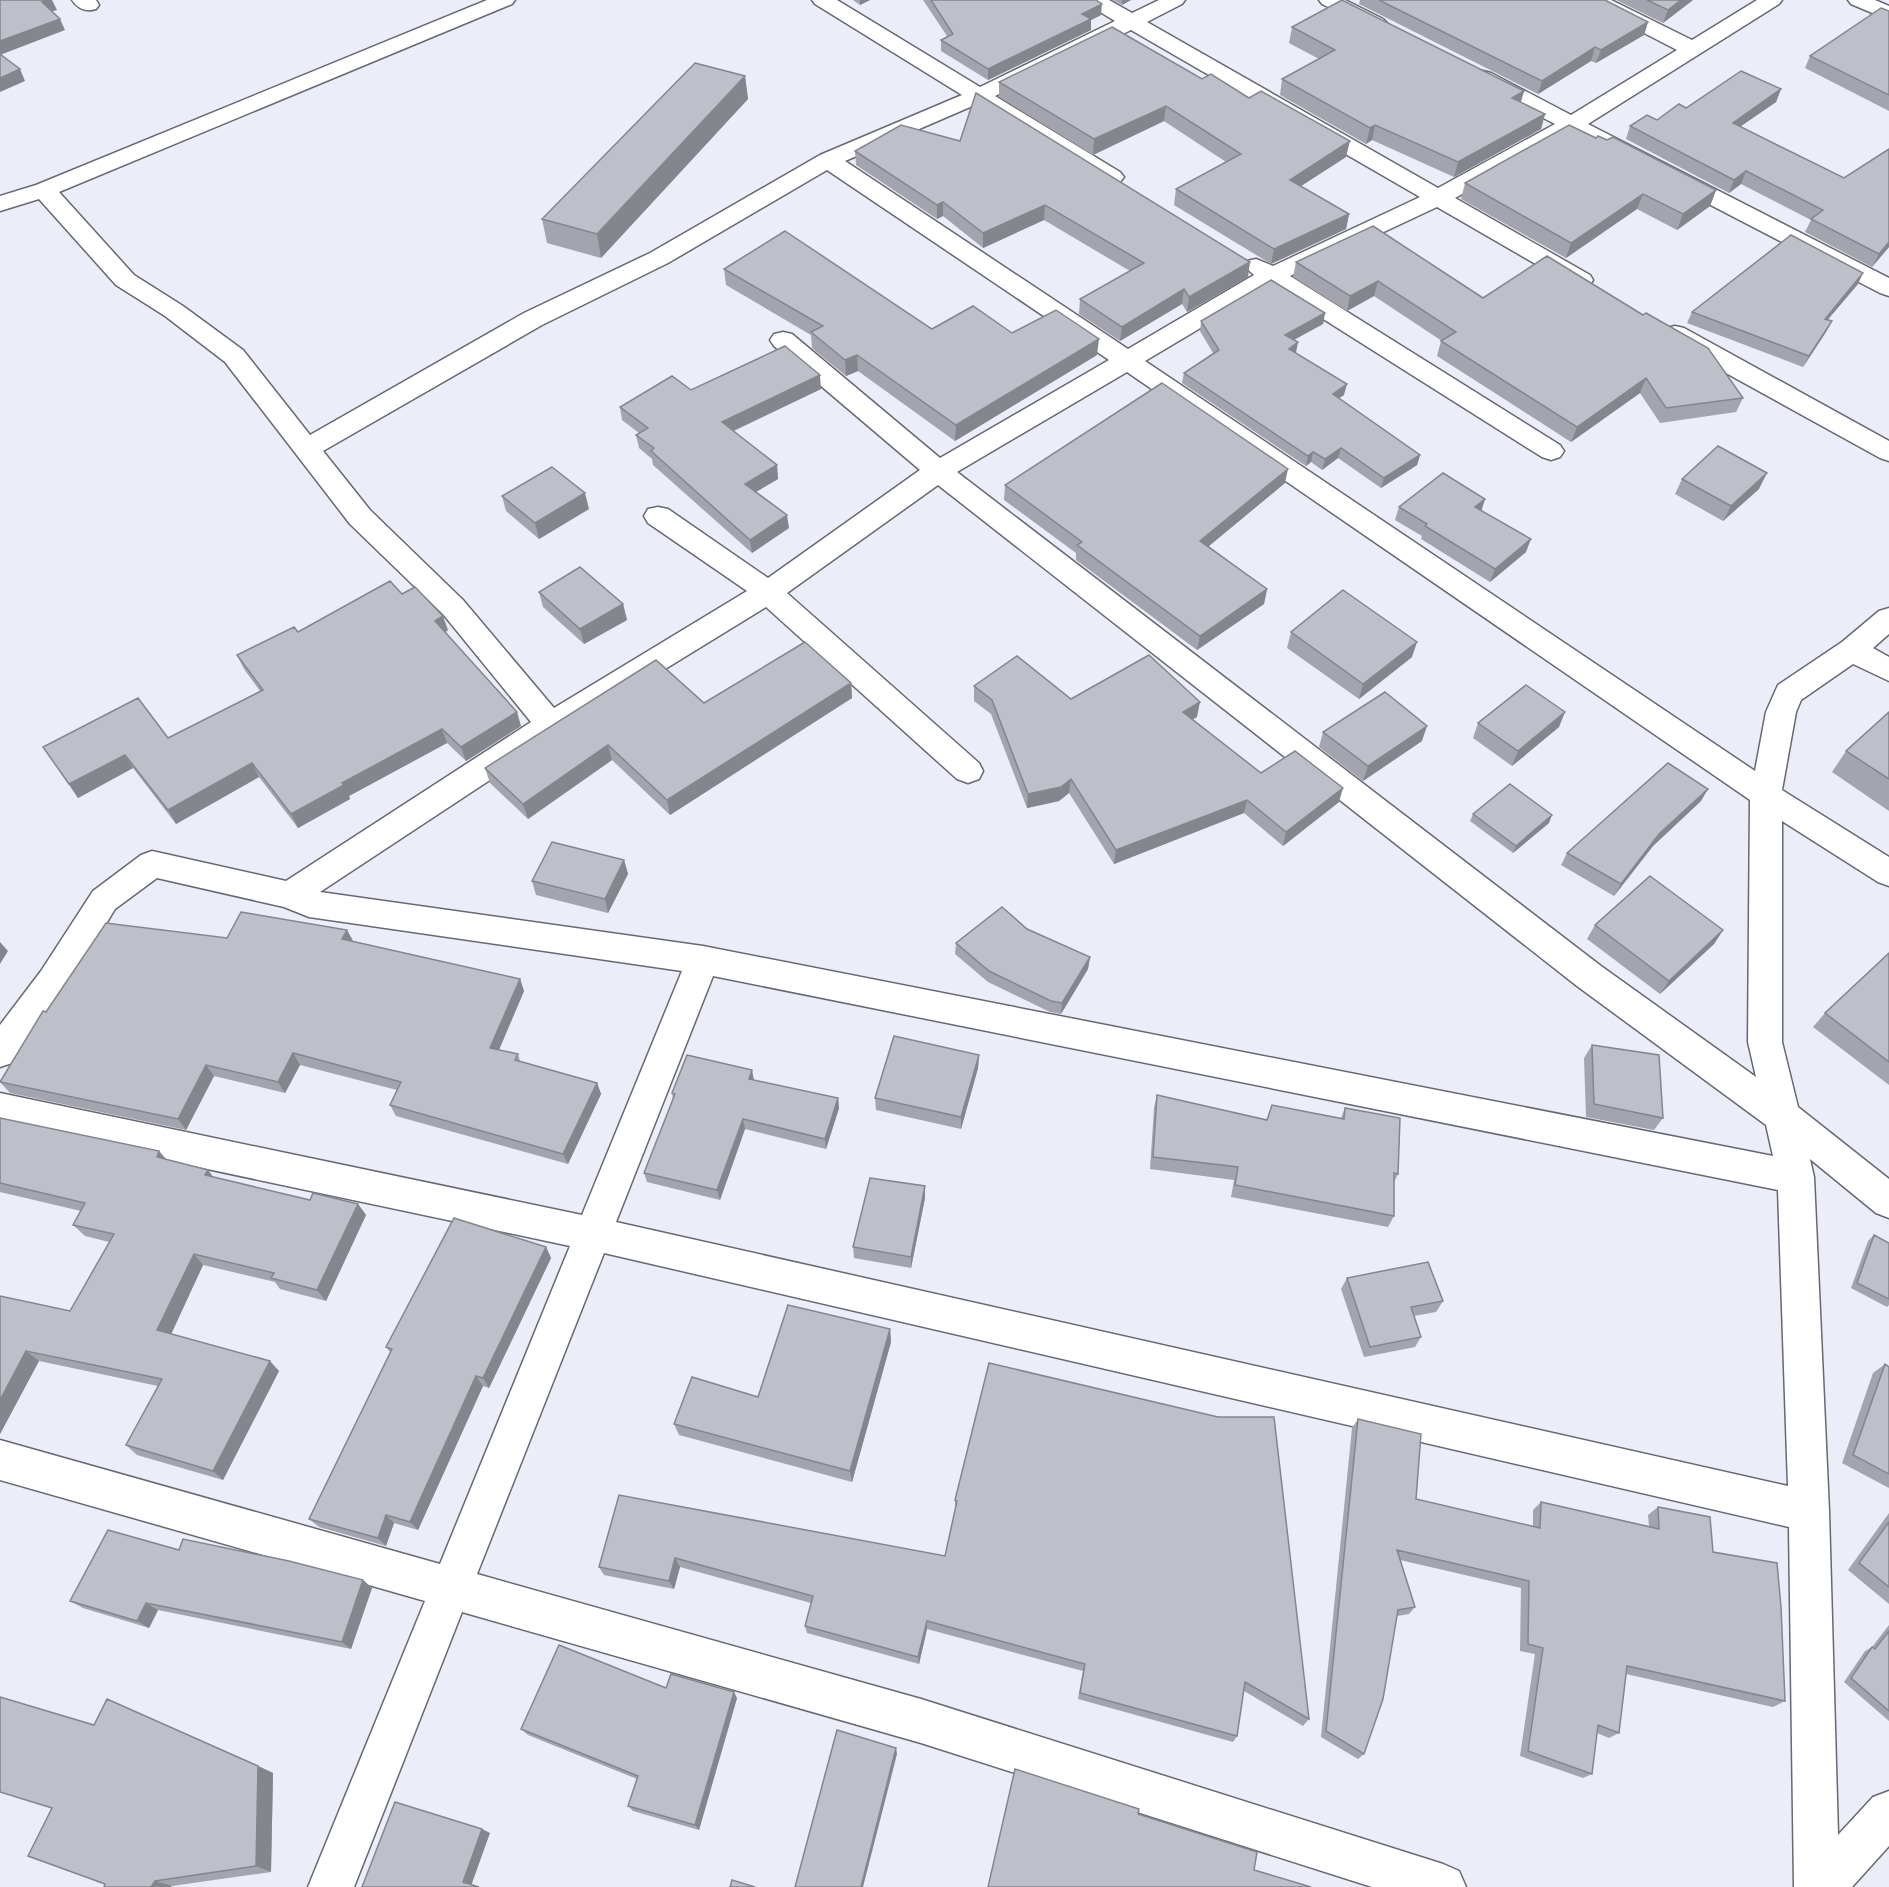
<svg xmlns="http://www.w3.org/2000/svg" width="1889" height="1887" font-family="Helvetica,sans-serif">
<rect width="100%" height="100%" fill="#ebedf8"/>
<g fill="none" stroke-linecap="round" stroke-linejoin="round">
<defs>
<path id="street" d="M72 0H96L99 5 96 9C86 12 78 9 72 0Z
M487 0H515L512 4 59 192 134 275 183 306 243 350 310 435 524 313 650 253 820 155 962 95 815 4 812 0H837L980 87 1115 21 1087 4 1084 0H1109L1132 13 1159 0H1185L1182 4 1147 22 1438 188 1555 124 1475 83 1472 78 1475 73 1483 71 1491 73 1571 115 1677 50 1588 4 1585 0H1611L1692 40 1757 0H1782L1779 4 1588 124 1889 278V296L1880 293 1572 133 1455 198 1590 275 1593 280 1590 285 1581 288 1572 285 1437 207 1290 276 1560 445 1564 451 1560 457 1551 460 1542 457 1271 286 1145 361 1755 771 1766 712 1778 685 1842 642 1879 611 1889 608V634L1873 648 1889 657V681L1853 664 1801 700 1796 712 1782 790 1889 857V886L1878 882 1782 821V1042L1798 1107 1889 1179V1218L1876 1213 1810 1159 1814 1177 1829 1511 1838 1835 1873 1797 1889 1791V1846L1852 1887H1794L1789 1527 604 1253 477 1574 921 1699 1443 1864 1459 1871 1466 1887H1372L921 1743 462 1612 354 1887H308L425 1601 0 1480V1440L440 1564 570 1246 0 1125V1093L582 1215 682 971 309 917 284 907 157 878 115 909 65 991 12 1063 0 1067V1025L41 971 93 891 141 855 152 851 286 881 531 722 443 614 350 524 225 362 165 316 116 285 39 199 0 211V196L36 185ZM1131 30 1420 197 1273 266 1256 259 1247 261 1244 266 1254 275 1128 349 845 161 977 104 1104 182 1112 184 1120 182 1124 177 1120 172 995 96ZM827 170 1109 360 940 458 792 334 783 332 774 334 770 340 774 346 920 470 768 578 668 509 658 507 648 509 644 516 648 523 747 591 554 708 463 600 370 510 323 451 542 325 668 263ZM1127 372 1750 800 1748 1042 1756 1077 1601 966 957 472ZM938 485 1577 986 1766 1125 1773 1156 703 946 320 892 561 733 766 607 957 779 968 783 979 779 983 771 979 763 787 593ZM713 976 1778 1190 1788 1486 616 1222Z
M1319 0H1345L1383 19 1387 23 1383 27 1376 29 1369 27 1322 4Z
M1848 0H1875L1889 6V20L1851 4Z
M1675 326 1684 328 1889 441V461L1880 458 1666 340 1662 334 1666 328Z"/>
</defs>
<!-- street casing -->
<use href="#street" stroke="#676872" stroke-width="3"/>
<!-- street -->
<use href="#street" fill="#fff" fill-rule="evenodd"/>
</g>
<!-- wall -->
<path fill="#a3a4ad" d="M853 0H870L860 5Z
M923 0H1096L1101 15 1091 20V30L988 80 941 51V40L947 36Z
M1113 0H1131L1122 5Z
M1360 0H1605L1648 22 1644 35 1596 63 1591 61 1538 94 1359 4Z
M1616 0H1693L1663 23Z
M1889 11V111L1805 68 1810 56Z
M1292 27 1524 91 1521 102 1545 114 1541 129 1454 177 1372 140 1366 144 1280 95 1282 79 1319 59 1289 43Z
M745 76 748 99 601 258 547 243 542 219Z
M1202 79 1346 157 1301 186 1349 214 1346 229 1271 264 1174 205 1176 189 1226 162 1164 121 1093 155 999 97V82Z
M1781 89 1776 102 1741 126 1889 247 1872 267 1805 232 1811 220 1741 184 1729 193 1626 139 1630 126 1657 120 1686 108Z
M901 125 1248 277 1187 312 1182 304 1120 341 1079 314 1080 299 1130 271 1044 220 983 248 943 216 937 219 856 165 855 151Z
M1596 138 1716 190 1710 206 1677 230 1637 209 1566 258 1461 199 1465 183Z
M1296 262 1483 298 1743 398 1736 412 1660 423 1640 393 1571 442 1437 356 1441 341H1442L1374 296 1347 311 1293 277Z
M724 269 932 329 1012 333 1097 355 955 441 858 371 846 376 812 348 811 335 726 285Z
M1858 284 1827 320 1832 321 1826 332 1803 367 1687 323 1692 312Z
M1325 313 1323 324 1293 340 1296 353 1344 395 1339 398 1420 455 1417 465 1381 488 1338 458 1322 470 1311 462 1306 466 1182 383 1184 373 1213 353 1200 331 1201 321Z
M821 389 734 431 777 465 778 479 756 492 789 528 752 553 653 465 652 459 639 448 636 435 639 433 622 420 620 407 691 390Z
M1682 479 1759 489 1723 521 1675 494Z
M1285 483 1209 546 1267 589 1264 604 1197 650 1076 560V553L1004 500 1005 485Z
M502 496 589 509 539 539 506 511Z
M1485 499 1481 510 1526 552 1490 582 1421 539 1422 536 1395 520 1399 507Z
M539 592 623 604 627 620 584 644 543 607Z
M402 594 448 630 446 632 521 726 466 761 447 743 349 796 350 799 298 828 259 777 176 824 133 768 78 798 43 747 168 738 260 691 244 669 237 655Z
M1291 632 1412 657 1359 699 1287 648Z
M851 683 852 698 670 815 612 760 528 819 490 783 485 768 704 703Z
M974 686 1197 717 1192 719 1261 773 1339 802 1283 846 1244 813 1114 864 1069 793 1059 801 1027 808 991 714 974 701Z
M1889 712V811L1832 772 1846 751Z
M1478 723 1559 727 1512 766 1473 738Z
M1323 732 1422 741 1363 781 1319 747Z
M1701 801 1653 846 1614 896 1561 865 1567 853Z
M1473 814 1549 823 1513 853 1470 821Z
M624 860 628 874 608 913 536 895 532 881Z
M1595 925 1723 930 1714 944 1660 994 1587 939Z
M1027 929 1090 957 1088 969 1061 1014 1050 1012 988 982 955 954 956 943Z
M347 930 353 941 520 979 524 991 499 1050 518 1054 520 1061 597 1083 601 1094 568 1164 396 1116 390 1105 397 1090 300 1065 285 1093 214 1076 186 1130 10 1093 0 1082 46 1012 227 938Z
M1889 953V1085L1813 1027 1825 1013Z
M1592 1045 1663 1118 1654 1130 1586 1117 1584 1058Z
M979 1055 978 1068 961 1129 876 1110 875 1098Z
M754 1080 838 1098 839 1108 826 1149 745 1129 720 1200 647 1182 644 1173 673 1100 672 1093Z
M1157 1095 1267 1120 1341 1118 1345 1108 1398 1174 1394 1182V1216L1388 1227 1231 1197 1234 1180 1150 1169 1154 1108Z
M0 1118 159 1151 166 1159 208 1170 213 1177 310 1200 358 1204 366 1215 326 1301 280 1289 275 1282 203 1265 171 1334 279 1371 223 1480 137 1455 126 1445 158 1386 39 1361 0 1434V1296L70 1311 109 1242 85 1236 73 1225 81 1211 0 1192Z
M925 1198 911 1268 854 1258 853 1247Z
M1874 1235 1889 1243V1305L1887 1307 1851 1288 1868 1241Z
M546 1247 551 1258 489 1388 483 1386 418 1530 394 1523 386 1546 319 1527 309 1519 390 1352 386 1347Z
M1347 1278 1443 1301 1436 1312 1414 1316 1421 1337 1415 1347 1364 1357 1341 1289Z
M890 1329 891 1342 852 1482 679 1435 674 1424 758 1397Z
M989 1363 1309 1719 1303 1726 1244 1691 1237 1736 1233 1742 1078 1699 1083 1671 927 1629 919 1664 807 1633 805 1626 811 1603 680 1567 674 1589 604 1575 599 1567 619 1495 945 1556 955 1510V1500Z
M1885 1364 1889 1367V1488L1842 1463 1873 1373Z
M1358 1419 1416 1499 1533 1526V1510L1541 1502 1649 1526 1648 1515 1658 1507 1713 1552 1785 1701 1773 1707 1626 1674 1619 1733 1609 1738 1597 1733 1592 1774 1583 1778 1520 1756 1535 1654 1520 1651 1521 1588 1400 1560 1415 1607 1409 1614 1397 1616 1364 1754 1358 1759 1321 1737 1352 1428Z
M1889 1513V1604L1848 1570Z
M179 1550 363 1580 372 1588 351 1649 158 1610 149 1628 83 1608 70 1601Z
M1889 1625V1721L1844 1682 1865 1651 1872 1647Z
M666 1688 737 1698 699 1830 633 1811 628 1806 637 1779 528 1735 521 1729Z
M94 1725 258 1766 273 1773 271 1872 172 1886 105 1884Z"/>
<!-- shaded-wall -->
<path fill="#84868d" d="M47 0H52L57 10 47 13 42 2Z
M860 0H870L860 5Z
M1122 0H1131L1122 5Z
M1681 0H1693L1663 23 1668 10Z
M1102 4 1101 15 1091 20V30L988 80V69L1082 14Z
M60 19 65 30 0 55V41Z
M1648 22 1644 35 1596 63 1601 50Z
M1595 47 1591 61 1538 94 1542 81Z
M20 69 25 81 0 92V78Z
M745 76 748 99 601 258 597 234Z
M1781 89 1776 102 1728 135 1733 123Z
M1524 91 1519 107 1512 98Z
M1166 106 1164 121 1093 155 1094 139Z
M1545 114 1541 129 1454 177 1458 162Z
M1375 125 1372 140 1366 144 1370 128Z
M1350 141 1346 157 1287 195 1290 180Z
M1746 171 1741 184 1729 193 1734 180Z
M1716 190 1710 206 1677 230 1683 214Z
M1643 194 1637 209 1566 258 1571 243Z
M943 202V216L937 219V205Z
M1045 205 1044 220 983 248V233Z
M1349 214 1346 229 1271 264 1274 249Z
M1889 242V247L1872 267 1879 254Z
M1250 262 1248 277 1187 312 1189 297Z
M1863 273 1858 284 1819 330 1825 319Z
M1378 281 1374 296 1347 311 1350 296Z
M1184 289 1182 304 1120 341 1122 327Z
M1325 313 1323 324 1283 346 1285 335Z
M1832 321 1826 332 1803 367 1809 356Z
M1099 339 1097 355 955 441 956 425Z
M1298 342 1296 353 1289 349Z
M857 355 858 371 846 376 845 360Z
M820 375 821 389 724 435 722 422Z
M1646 378 1640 393 1571 442 1577 427Z
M1347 384 1344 395 1330 404 1333 394Z
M1341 448 1338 458 1322 470 1325 459Z
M1313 452 1311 462 1306 466 1308 456Z
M1420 455 1417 465 1381 488 1384 478Z
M777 465 778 479 747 497 745 484Z
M1288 469 1285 483 1198 555 1200 541Z
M1767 473 1759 489 1723 521 1731 506Z
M585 493 589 509 539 539 535 523Z
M1485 499 1481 512 1475 507Z
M787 515 789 528 752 553 750 540Z
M1531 539 1526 552 1490 582 1495 569Z
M1267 589 1264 604 1197 650 1200 636Z
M623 604 627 620 584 644 580 629Z
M443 616 448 630 440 635 435 621Z
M1417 642 1412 657 1359 699 1363 684Z
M851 683 852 698 670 815 667 800Z
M1200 702 1197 717 1181 726 1183 712Z
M517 712 521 726 466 761 461 747Z
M1565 712 1559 727 1512 766 1518 751Z
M1427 726 1422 741 1363 781 1368 766Z
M442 729 447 743 349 796 350 799 298 828 291 814 342 783Z
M608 745 612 760 528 819 523 804Z
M125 755 133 768 78 798 69 784Z
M252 763 259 777 176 824 168 810Z
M1071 779 1069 793 1059 801 1027 808 1028 794Z
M1343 788 1339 802 1283 846 1286 832Z
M1708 789 1701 801 1653 846 1614 896 1621 884 1659 834Z
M1247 800 1244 813 1114 864 1116 850Z
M1552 815 1549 823 1513 853 1516 846Z
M624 860 628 874 608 913 605 899Z
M347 930 353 941 342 939Z
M1723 930 1714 944 1660 994 1669 981Z
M0 942 8 951 0 964Z
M1090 957 1088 969 1061 1014 1062 1003Z
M520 979 524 991 495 1059 490 1048Z
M293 1053 300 1065 285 1093 278 1082Z
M979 1055 978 1068 961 1129V1117Z
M206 1065 214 1076 186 1130 178 1119Z
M752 1070 754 1080 749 1079Z
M597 1083 601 1094 568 1164 563 1154Z
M838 1098 839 1108 826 1149 825 1139Z
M743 1119 745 1129 720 1200 717 1190Z
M159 1151 169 1163 157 1157Z
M208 1170 217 1182 205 1175Z
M925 1186V1198L911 1268V1257Z
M358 1204 366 1215 326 1301 317 1290Z
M546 1247 551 1258 489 1388 483 1378Z
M194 1254 203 1265 168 1341 157 1330Z
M890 1329 891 1342 852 1482 850 1471Z
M26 1351 39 1361 0 1434V1400Z
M270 1361 279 1371 223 1480 213 1471Z
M476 1376 483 1386 418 1530 410 1522Z
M386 1515 394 1523 386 1546 378 1538Z
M675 1558 680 1567 674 1589 669 1581Z
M363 1580 372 1588 351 1649 342 1642Z
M146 1603 158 1610 149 1628 137 1621Z
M927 1621V1629L919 1664 918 1657Z
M734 1692 737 1698 699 1830 695 1825Z
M896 1748 897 1754 863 1887H861Z
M258 1766 273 1773 271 1872 256 1866Z
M482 1829 490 1833 471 1886 463 1882Z
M155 1881 172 1886 171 1887H151Z"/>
<!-- building -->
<path fill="#bdbfc9" stroke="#84868d" stroke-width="1.5" d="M0 0H47L42 2 60 19 0 41Z
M931 0H1096L1102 4 1082 14 1091 19 988 69 941 40 953 34Z
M1342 0 1524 91 1512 98 1545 114 1458 162 1375 125 1370 128 1282 79 1335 50 1292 27Z
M1379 0H1605L1648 22 1601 50 1595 47 1542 81Z
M1647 0H1681L1668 10Z
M1881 8 1889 11V95L1810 56Z
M1112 27 1202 79 1211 74 1249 98 1261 91 1350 141 1290 180 1349 214 1274 249 1176 189 1241 154 1166 106 1094 139 999 82Z
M0 54 20 69 0 78Z
M695 63 745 76 597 234 542 219Z
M1741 71 1781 89 1733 123 1844 178 1889 149V242L1879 254 1811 219 1823 210 1746 171 1734 180 1630 126 1647 115 1657 120 1679 104 1686 108Z
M976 93 1250 262 1189 297 1184 289 1122 327 1080 299 1144 263 1045 205 983 233 943 202 937 205 855 151 901 125 960 141Z
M1569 125 1596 138 1598 136 1607 140 1613 137 1716 190 1683 214 1643 194 1571 243 1465 183Z
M1373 226 1483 298 1547 256 1643 315 1646 313 1708 348 1743 398 1666 408 1646 378 1577 427 1441 341 1456 332 1378 281 1350 296 1296 262Z
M785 231 932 329 973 306 1012 333 1056 310 1099 339 956 425 857 355 845 360 811 332 823 326 724 269Z
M1791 235 1863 273 1825 319 1832 321 1809 356 1692 312Z
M1271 280 1325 313 1285 335 1298 342 1289 349 1347 384 1333 394 1420 455 1384 478 1341 448 1325 459 1313 452 1308 456 1184 373 1219 350 1201 321Z
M785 346 820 375 722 422 777 465 745 484 787 515 750 540 651 451 654 448 636 435 648 428 620 407 672 376 691 390Z
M1162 383 1288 469 1200 541 1267 589 1200 636 1077 545 1082 542 1005 485Z
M1718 446 1767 473 1731 506 1682 479Z
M552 467 585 493 535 523 502 496Z
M1443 473 1485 499 1475 507 1531 539 1495 569 1425 526 1427 524 1399 507Z
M580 567 623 604 580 629 539 592Z
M390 581 402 594 415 587 443 616 435 621 517 712 461 747 442 729 342 783 344 785 291 814 252 763 168 810 125 755 69 784 43 747 138 698 168 738 263 690 237 655 294 627 298 632Z
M1343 590 1417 642 1363 684 1291 632Z
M805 642 851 683 667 800 608 745 523 804 485 768 656 660 704 703Z
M1149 655 1200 702 1183 712 1261 773 1295 751 1343 788 1286 832 1247 800 1116 850 1071 779 1061 787 1028 794 992 700 974 686 1017 656 1071 699Z
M1526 685 1565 712 1518 751 1478 723Z
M1385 692 1427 726 1368 766 1323 732Z
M1889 712V779L1846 751Z
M1668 763 1708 789 1659 834 1621 884 1567 853Z
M1510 784 1552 815 1516 846 1473 814Z
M552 842 624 860 605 899 532 881Z
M1650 876 1723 930 1669 981 1595 925Z
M1002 907 1027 929 1090 957 1062 1003 1051 1001 989 971 956 943Z
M241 912 347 930 342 939 520 979 490 1048 518 1054 515 1060 597 1083 563 1154 390 1105 401 1082 293 1053 278 1082 206 1065 178 1119 0 1082 43 1011 46 1012 106 923 227 938Z
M1889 953V1062L1825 1013Z
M894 1036 979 1055 961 1117 875 1098Z
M1592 1045 1659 1055 1663 1118 1594 1104Z
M687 1055 752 1070 749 1079 838 1098 825 1139 743 1119 717 1190 644 1173 675 1094 672 1093Z
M1157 1095 1267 1120 1272 1105 1344 1119 1345 1108 1400 1118 1398 1174 1394 1173V1216L1235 1185 1238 1167 1153 1157Z
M0 1118 159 1151 157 1157 208 1170 205 1175 310 1200 313 1193 358 1204 317 1290 271 1278 274 1273 194 1254 157 1330 270 1361 213 1471 126 1445 162 1379 26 1351 0 1400V1296L70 1311 114 1234 73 1225 85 1203 0 1183Z
M870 1178 925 1186 911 1257 853 1247Z
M454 1218 546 1247 483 1378 476 1376 410 1522 386 1515 378 1538 309 1519 392 1349 386 1347Z
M1874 1235 1889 1243V1299L1857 1283Z
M1428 1262 1443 1301 1411 1307 1421 1337 1370 1347 1347 1278Z
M788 1305 890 1329 850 1471 674 1424 692 1377 758 1397Z
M989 1363 1218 1417H1274L1309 1719 1245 1682 1237 1736 1080 1693 1085 1664 927 1621 918 1657 805 1626 813 1596 675 1558 669 1581 599 1567 619 1495 945 1556 957 1501 955 1500Z
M1885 1364 1889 1367V1474L1853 1455Z
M1358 1419 1421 1434 1416 1499 1540 1528 1541 1502 1659 1529 1658 1507 1710 1517 1713 1552 1777 1563 1781 1607 1785 1701 1627 1666 1619 1733 1598 1725 1592 1774 1528 1751 1543 1648 1528 1644 1529 1581 1397 1550 1415 1607 1398 1610 1383 1699 1364 1754 1326 1731Z
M1889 1522V1587L1859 1563Z
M108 1530 179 1550 183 1539 289 1561 363 1580 342 1642 146 1603 137 1621 70 1601Z
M1889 1631V1711L1851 1678 1872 1647 1875 1649Z
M559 1645 666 1688 671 1674 734 1692 695 1825 628 1806 638 1776 521 1729Z
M0 1697 94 1725 107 1699 258 1766 256 1866 155 1881 151 1887H104L105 1884 28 1856 52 1808 0 1792Z
M837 1730 896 1748 861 1887H795Z
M1015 1769 1139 1809 1138 1814 1257 1852 1254 1870 1311 1887H988Z
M395 1802 482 1829 463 1882 479 1887H362Z
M732 1880 755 1887H730Z"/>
</svg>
